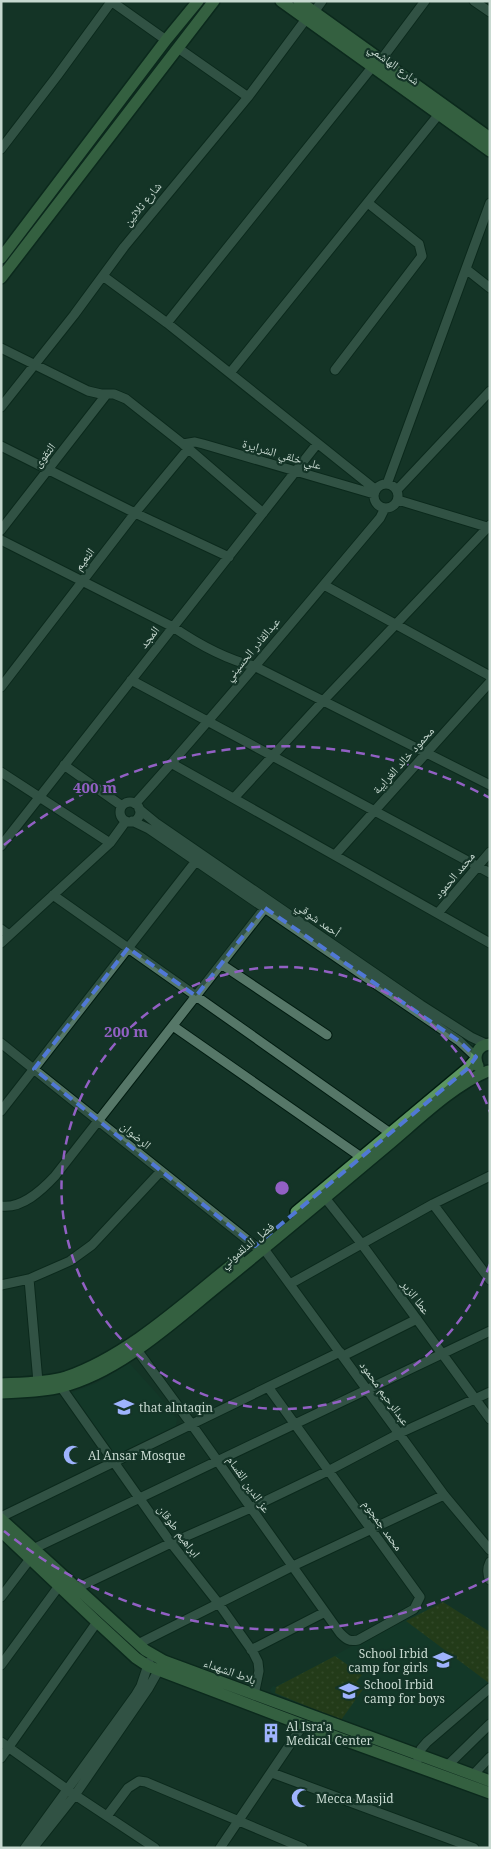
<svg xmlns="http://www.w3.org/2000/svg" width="491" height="1849" font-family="'Noto Serif','Noto Naskh Arabic',serif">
<defs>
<pattern id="grass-dots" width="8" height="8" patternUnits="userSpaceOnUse" patternTransform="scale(1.25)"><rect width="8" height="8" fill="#374409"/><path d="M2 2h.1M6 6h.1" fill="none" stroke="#525e2c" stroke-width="1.8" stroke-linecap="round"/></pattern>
</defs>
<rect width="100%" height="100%" fill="#143427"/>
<!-- built -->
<path fill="#123d2c" d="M129 1363 158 1395 177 1419 175 1430 114 1457 71 1393 97 1383Z
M443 1602 490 1632V1682L413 1748 278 1695 272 1693 270 1690 273 1686 276 1687 285 1681 286 1682 406 1617 409 1619 417 1615 418 1611 431 1604 434 1607Z"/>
<!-- grass -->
<path fill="url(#grass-dots)" d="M443 1602 490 1632 489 1683 406 1621Z
M335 1656 362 1675 356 1682 364 1688 341 1720 275 1693 276 1687Z"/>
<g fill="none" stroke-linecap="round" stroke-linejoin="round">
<defs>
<path id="minor" d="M111 1 166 40
M474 1 490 12
M314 12 322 1
M178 48 248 97
M381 60 425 1
M1 149 57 76 111 2
M466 269 490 288
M103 276 167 323 376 490
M167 323 373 66
M1 348 88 391 101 394H114L126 399 183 444 263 513
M335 370 422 256 419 244 368 203
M230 373 439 114
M1 407 74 315 124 247 248 97 306 19
M183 444 195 442 203 444 374 494
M1 446 135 513 229 557
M374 496a12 12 0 1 1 24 0a12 12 0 1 1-24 0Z
M387 484 490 203
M397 490 490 391
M398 500 490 528
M1 530 106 395
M1 540 173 627C198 644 224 659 254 666L490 785
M324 585 490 676
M131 680 490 873
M1 687 135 513 188 449
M171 763 490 943
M64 765 122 806
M1 772 110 843
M234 798 323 701 490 525
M120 812a10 10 0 1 1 20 0a10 10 0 1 1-20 0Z
M135 804C219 711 299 614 380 518L385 508
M139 809 156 823 421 1005 471 1037 486 1044
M132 821 149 829 459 1041 476 1057
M1 846 317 444
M335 855 490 682
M53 895 390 1133
M438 913 490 852
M1 929 9 935
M1 943 110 843 126 821
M221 964 327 1035
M173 1026 361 1157
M1 1043 255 1246
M1 1111 196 861
M322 1194 361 1243 490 1419
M433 1204 490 1280
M1 1206C22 1209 42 1190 55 1176L268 904
M264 1249 444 1495 490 1550
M29 1279 38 1382
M290 1284 433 1204 490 1176
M1 1285 29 1279 70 1261 92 1245 161 1171
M137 1350 192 1425 340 1633C346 1639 349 1642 358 1640L414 1609 420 1597 268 1387
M343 1356 417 1319
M61 1387 171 1543 219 1604 253 1652 258 1662 259 1671 254 1695
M1 1517 340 1352
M35 1548 490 1331
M490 1562C487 1568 487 1574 490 1580
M77 1588 171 1543 251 1508 328 1471 400 1433 490 1392
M1 1597 30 1559
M138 1644 293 1566 444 1495
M251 1650 325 1612
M1 1665 59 1586
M1 1742 75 1795 155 1848
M1 1758 97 1622
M418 1759 421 1749 427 1742 490 1688
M448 1765 490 1724
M272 1773 474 1848
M473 1775 490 1757
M107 1816 128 1788 139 1781 146 1782 303 1848
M25 1848 135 1696 141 1686 149 1662
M33 1848 75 1795 148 1689 161 1666
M220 1848 303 1725"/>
<path id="major" d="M281 1 490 151
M299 1 490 138
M1 258 166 40 198 1
M1 278 214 1
M478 1066C473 1055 478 1045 490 1044
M296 1212 467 1069 476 1059
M1 1384C22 1383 46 1383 66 1377 130 1355 187 1300 239 1259
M1 1393C21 1392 42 1392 61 1387 120 1372 173 1322 219 1285 276 1239 332 1192 388 1145 418 1120 452 1086 488 1071
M1 1519 145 1650 164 1661 490 1781
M1 1531 97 1622 136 1658 148 1666 303 1725 490 1793"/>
</defs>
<!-- minor casing -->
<use href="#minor" stroke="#001b10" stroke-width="11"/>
<!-- major casing -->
<use href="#major" stroke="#001b10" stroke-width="14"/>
<!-- minor -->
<use href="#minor" stroke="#567768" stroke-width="9"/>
<!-- major -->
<use href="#major" stroke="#5c9561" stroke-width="11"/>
</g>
<!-- marked area -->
<path d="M0 0H491V1849H0ZM265 908 459 1041 476 1057 467 1069 255 1246 34 1069 128 948 196 996Z" fill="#143427" fill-opacity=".55" fill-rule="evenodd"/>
<path fill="none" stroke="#5078d6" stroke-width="4" stroke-dasharray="10 6" stroke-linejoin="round" d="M265 908 459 1041 476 1057 467 1069 255 1246 34 1069 128 948 196 996Z"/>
<!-- distance rings -->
<g fill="none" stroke="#9260c4" stroke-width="2.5" stroke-dasharray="9 6">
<path d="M490 1264A221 221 0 1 1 490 1112"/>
<path d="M490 1578A442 442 0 0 1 4 1531M4 845A442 442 0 0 1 490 798"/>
</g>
<!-- icons -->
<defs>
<symbol id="school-bare" viewBox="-9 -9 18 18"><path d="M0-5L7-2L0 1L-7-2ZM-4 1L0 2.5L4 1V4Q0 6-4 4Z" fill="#9eb3fd" stroke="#143427" stroke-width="2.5" paint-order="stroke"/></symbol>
<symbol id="mosque-bare" viewBox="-9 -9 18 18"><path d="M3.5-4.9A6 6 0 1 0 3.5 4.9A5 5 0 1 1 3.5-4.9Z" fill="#9eb3fd" stroke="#143427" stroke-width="2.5" paint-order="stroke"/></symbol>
<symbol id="building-bare" viewBox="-9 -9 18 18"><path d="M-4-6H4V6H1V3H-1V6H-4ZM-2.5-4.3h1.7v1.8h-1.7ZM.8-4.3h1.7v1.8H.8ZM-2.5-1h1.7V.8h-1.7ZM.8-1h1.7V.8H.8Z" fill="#9eb3fd" stroke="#143427" stroke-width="2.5" paint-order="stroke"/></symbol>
</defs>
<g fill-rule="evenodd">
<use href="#school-bare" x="110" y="1393" width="28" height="28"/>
<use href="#mosque-bare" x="59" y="1441" width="28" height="28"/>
<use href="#school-bare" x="429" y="1646" width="28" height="28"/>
<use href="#school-bare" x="335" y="1677" width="28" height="28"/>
<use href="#building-bare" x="257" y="1719" width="28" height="28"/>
<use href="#mosque-bare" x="287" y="1784" width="28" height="28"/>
</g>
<g text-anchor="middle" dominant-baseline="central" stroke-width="4.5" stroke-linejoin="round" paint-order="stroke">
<!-- street labels -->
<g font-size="12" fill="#c7d9d0" stroke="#143427">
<text transform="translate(394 64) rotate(36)">شارع الهاشمي</text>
<text transform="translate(142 204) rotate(-51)">شارع ثلاثين</text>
<text transform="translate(282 454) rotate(16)">علي خلقي الشرايرة</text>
<text transform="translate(44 455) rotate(-52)">التقوى</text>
<text transform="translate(84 559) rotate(-52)">النعيم</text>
<text transform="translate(149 637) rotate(-52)">المجد</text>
<text transform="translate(252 649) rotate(-50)">عبدالقادر الحسيني</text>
<text transform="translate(403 760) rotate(-48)">محمود خالد الغرايبة</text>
<text transform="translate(454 875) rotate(-50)">محمد الحمود</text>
<text transform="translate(318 919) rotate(35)">أحمد شوقي</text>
<text transform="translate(136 1135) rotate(40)">الرضوان</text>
<text transform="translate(247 1245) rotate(-39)">فضل الدلقموني</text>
<text transform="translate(416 1297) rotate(53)">عطا الزير</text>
<text transform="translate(385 1393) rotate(54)">عبدالرحيم محمود</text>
<text transform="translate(249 1484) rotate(55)">عز الدين القسام</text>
<text transform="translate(383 1525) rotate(54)">محمد جمجوم</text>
<text transform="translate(179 1531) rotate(53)">ابراهيم طوقان</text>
<text transform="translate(230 1671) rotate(20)">بلاط الشهداء</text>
</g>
<!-- poi labels -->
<g font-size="12" fill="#c7d9d0" stroke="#143427" text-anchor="start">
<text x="139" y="1407">that alntaqin</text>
<text x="88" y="1455">Al Ansar Mosque</text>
<text x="428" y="1653" text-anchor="end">School Irbid<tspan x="428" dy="14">camp for girls</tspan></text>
<text x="364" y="1684">School Irbid<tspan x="364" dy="14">camp for boys</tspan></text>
<text x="286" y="1726">Al Isra'a<tspan x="286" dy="14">Medical Center</tspan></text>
<text x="316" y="1798">Mecca Masjid</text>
</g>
</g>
<circle cx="282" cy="1188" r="8" fill="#9260c4" stroke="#143427" stroke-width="2.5"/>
<g font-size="15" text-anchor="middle" font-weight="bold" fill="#9260c4" stroke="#143427" stroke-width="4.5" stroke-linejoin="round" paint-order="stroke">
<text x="95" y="793">400 m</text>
<text x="126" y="1037">200 m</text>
</g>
<!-- border -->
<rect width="491" height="1849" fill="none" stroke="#c7d9d0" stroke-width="5"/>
</svg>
